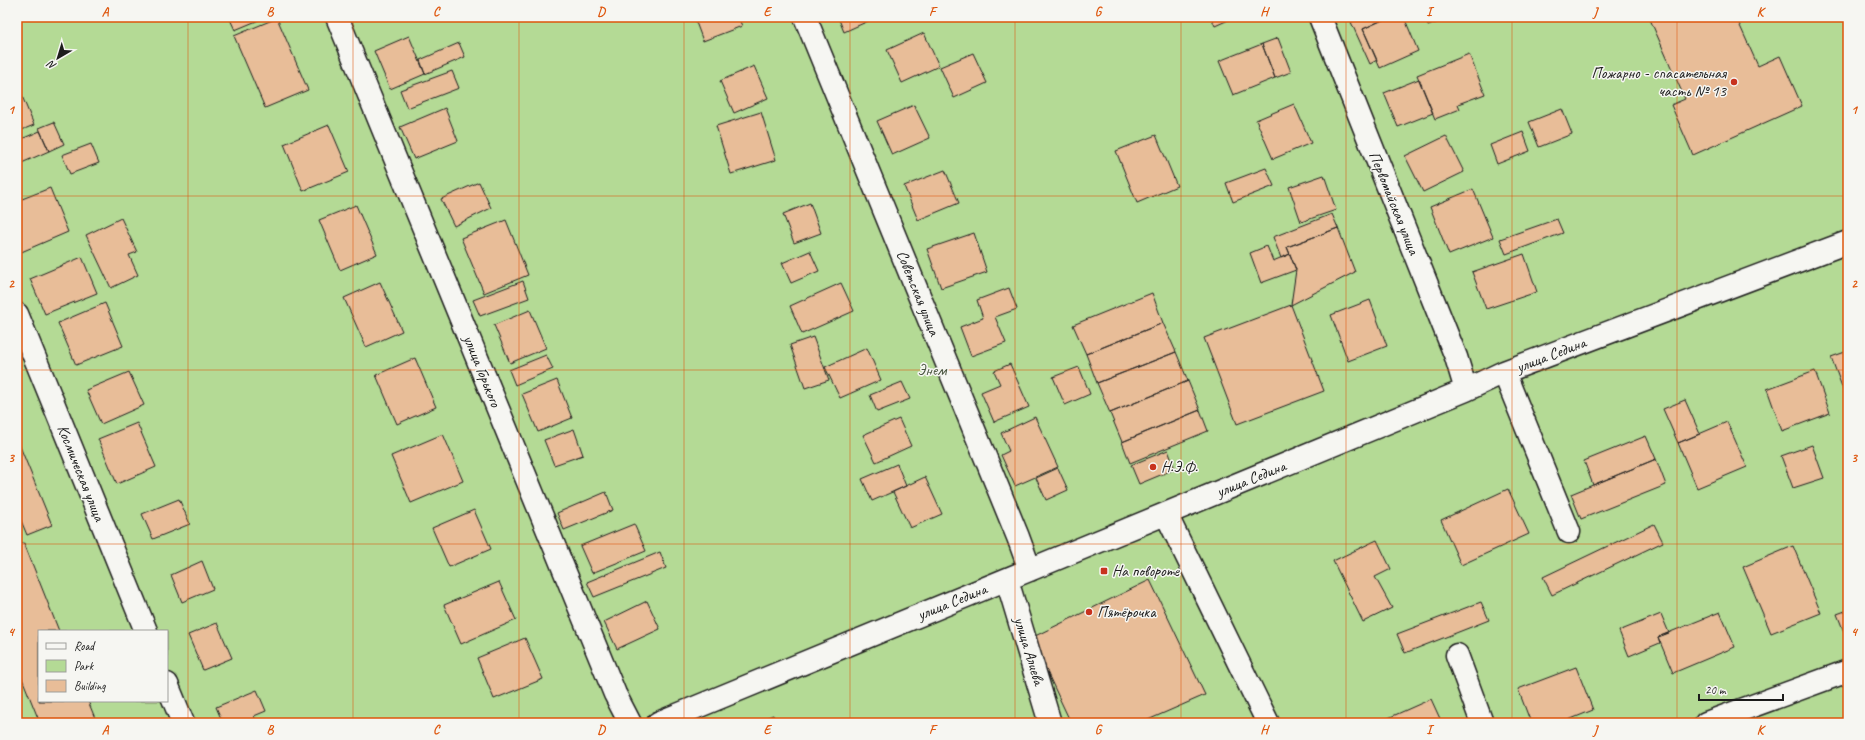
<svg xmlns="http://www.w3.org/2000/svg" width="1865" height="740" font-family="Caveat,sans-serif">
<rect width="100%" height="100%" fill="#f2e5d7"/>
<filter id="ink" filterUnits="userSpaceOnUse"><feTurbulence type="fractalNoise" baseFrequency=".025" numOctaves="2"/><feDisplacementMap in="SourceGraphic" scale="8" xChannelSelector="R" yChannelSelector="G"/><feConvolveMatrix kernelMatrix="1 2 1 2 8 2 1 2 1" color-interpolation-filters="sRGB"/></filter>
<g filter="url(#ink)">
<!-- green -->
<path fill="#b4da95" stroke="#687b58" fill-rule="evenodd" d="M17 17H1848V723H17ZM39 631H167V701H39Z"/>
<!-- building -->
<path fill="#e8bd98" stroke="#1c1c1c" d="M229 17H266L235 30Z
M694 17H738L742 26 703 41Z
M838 17H877L844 32Z
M1211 17H1235L1215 26Z
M1363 17H1389L1363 29 1377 60 1370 64 1351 22Z
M1389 17H1404L1418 51 1380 68 1363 29Z
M1424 17H1440L1441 21 1428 26Z
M1649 17H1736L1758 66 1780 56 1802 106 1693 155 1671 105 1685 99Z
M277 18 308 90 265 108 234 36Z
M924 33 939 66 902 83 887 50Z
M409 36 425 74 390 89 374 51Z
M1278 38 1291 72 1275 78 1262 44Z
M459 43 465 57 425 74 420 60Z
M1262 44 1275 78 1233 95 1219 61Z
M973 53 987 83 954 98 940 67Z
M1469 54 1485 94 1458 104 1460 109 1435 119 1417 75Z
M754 66 768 98 734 113 720 81Z
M452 71 459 88 407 108 400 90Z
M1419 79 1433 113 1398 127 1384 93Z
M17 84 34 125 17 132Z
M1294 104 1311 143 1273 159 1256 120Z
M914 105 930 138 892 155 877 121Z
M445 108 458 141 414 159 400 127Z
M1562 109 1572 134 1539 147 1529 122Z
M761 112 776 160 731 174 716 126Z
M54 122 64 144 49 151 39 128Z
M329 125 349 172 303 191 284 144Z
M40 131 49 151 17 165V141Z
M1523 132 1530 151 1497 164 1490 145Z
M1156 135 1177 186 1137 203 1116 151Z
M1446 136 1464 172 1423 192 1405 156Z
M91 144 99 163 70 174 62 155Z
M1266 168 1274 186 1233 202 1226 183Z
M945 170 959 203 918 220 904 186Z
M1324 175 1336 210 1301 222 1289 187Z
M479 182 491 208 454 226 441 199Z
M50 188 68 232 19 253 17 248V201Z
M1473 189 1493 237 1449 255 1430 207Z
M810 203 821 233 794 243 783 214Z
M356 205 377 254 340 270 319 220Z
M1332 214 1338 228 1287 247 1290 254 1281 258 1273 237Z
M121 218 137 252 129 255 138 275 111 288 86 235Z
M1557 219 1563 233 1506 254 1500 239Z
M506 220 528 275 484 293 461 238Z
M1338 228 1355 272 1291 305 1296 270 1287 247Z
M974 233 987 272 941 288 927 249Z
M1267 246 1273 261 1290 254 1296 270 1261 283 1250 253Z
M810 251 819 271 791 283 782 263Z
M1524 254 1537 292 1486 309 1472 272Z
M82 257 97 293 45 314 30 279Z
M523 281 529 298 480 316 473 300Z
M380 282 402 331 366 347 344 298Z
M841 283 854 311 802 334 790 306Z
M1009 288 1017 309 995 317 1006 343 971 356 960 327 983 318 977 300Z
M1152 293 1163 323 1086 354 1073 325Z
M1370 300 1387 346 1348 361 1331 315Z
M105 303 123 346 76 365 58 323Z
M1291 305 1324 391 1237 424 1204 338Z
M530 310 546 348 510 363 494 325Z
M1163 323 1176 352 1097 383 1086 354Z
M813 337 829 380 805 388 790 345Z
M867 348 881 380 840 398 825 367Z
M1848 351V403L1831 357Z
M1176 352 1188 381 1110 413 1097 383Z
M546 355 553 369 515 385 509 370Z
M415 358 436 407 397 424 376 375Z
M1010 364 1029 407 994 422 981 392 1000 384 994 371Z
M1079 367 1090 394 1065 405 1053 377Z
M1815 371 1830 413 1782 431 1767 389Z
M129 372 144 405 101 424 86 390Z
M557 380 572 418 538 432 522 394Z
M1188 381 1200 410 1122 442 1110 413Z
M902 382 910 399 877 412 870 395Z
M1685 400 1700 434 1678 443 1663 409Z
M1200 410 1208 431 1130 463 1122 442Z
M1035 417 1058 467 1015 486 1001 455 1009 451 1001 433Z
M899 419 911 446 876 462 863 435Z
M1727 422 1747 467 1697 488 1678 443Z
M137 423 156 467 117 484 98 439Z
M574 429 583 455 554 465 544 440Z
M443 434 463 481 411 503 391 456Z
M1646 436 1656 459 1593 485 1584 461Z
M17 439 52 525 27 535 17 511Z
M1812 445 1824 478 1793 488 1781 456Z
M1168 450 1175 469 1139 484 1131 465Z
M1656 459 1666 485 1581 519 1571 494Z
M897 464 906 486 872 501 862 479Z
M1058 468 1068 490 1046 500 1036 478Z
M925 477 942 514 910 528 893 492Z
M1508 489 1529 534 1461 565 1441 520Z
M606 492 613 510 564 530 557 513Z
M179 499 190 524 153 539 142 514Z
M474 510 491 549 449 567 432 528Z
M634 524 646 551 592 573 580 546Z
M1654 524 1663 542 1552 595 1543 577Z
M1377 540 1391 569 1375 577 1392 608 1363 622 1333 561Z
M24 543 59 631H39V701H88L97 723H40L17 666V546Z
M1793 546 1821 613 1771 633 1743 567Z
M660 552 666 568 594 597 587 582Z
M202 561 213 589 182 602 171 575Z
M1150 580 1205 695 1141 723H1071L1031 638Z
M499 582 516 620 461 644 444 605Z
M647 601 660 629 617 649 604 622Z
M1481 602 1489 620 1405 653 1397 634Z
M1848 610V642L1837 614Z
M1720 612 1735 647 1673 673 1658 637Z
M1661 614 1669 633 1658 637 1660 643 1629 656 1619 631Z
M217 623 232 658 203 670 188 635Z
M525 638 543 679 494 699 477 658Z
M1576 667 1593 710 1561 723H1531L1518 689Z
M257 690 266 711 254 716 257 723H223L216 707Z
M1431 699 1442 723H1388L1386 719Z
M773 715 776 723H754Z"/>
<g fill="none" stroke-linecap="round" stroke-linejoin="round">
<defs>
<path id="minor" d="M337 17 615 694 630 723
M805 17 1018 537 1030 570
M1320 17 1456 357 1466 390
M17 314 146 631
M1504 372 1569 532
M1166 514 1268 723
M1007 580 1050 723
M1457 655 1482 723
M167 684 183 723
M658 723 1466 390 1504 372 1848 242
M1706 723 1848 671"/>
</defs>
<!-- minor casing -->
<use href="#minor" stroke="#1c1c1c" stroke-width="25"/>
<!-- minor -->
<use href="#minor" stroke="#f6f6f2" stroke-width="22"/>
</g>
</g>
<!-- grid -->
<path fill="none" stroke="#de560d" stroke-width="1" stroke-opacity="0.55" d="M188 17V723M353 17V723M519 17V723M684 17V723M850 17V723M1015 17V723M1181 17V723M1346 17V723M1512 17V723M1677 17V723M17 196H1848M17 370H1848M17 544H1848"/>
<!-- markers -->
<g fill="#c8321e" stroke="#f6f6f2" stroke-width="1.5">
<circle cx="1734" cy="82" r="4"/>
<circle cx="1153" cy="467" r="4"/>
<rect x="1100" y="567" width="8" height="8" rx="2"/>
<circle cx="1089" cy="612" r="4"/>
</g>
<g text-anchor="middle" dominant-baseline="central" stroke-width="3" stroke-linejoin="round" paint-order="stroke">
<!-- poi labels -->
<g font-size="16" fill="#1c1c1c" stroke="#f6f6f2" text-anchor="start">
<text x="1726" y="73" text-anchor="end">Пожарно - спасательная<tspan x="1726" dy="18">часть № 13</tspan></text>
<text x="1161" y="467">Н.Э.Ф.</text>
<text x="1112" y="571">На повороте</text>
<text x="1097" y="612">Пятёрочка</text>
</g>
<!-- street labels -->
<g font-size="16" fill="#1c1c1c" stroke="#f6f6f2">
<text transform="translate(1394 203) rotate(68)">Первомайская улица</text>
<text transform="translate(918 293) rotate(68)">Советская улица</text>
<text transform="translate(1551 355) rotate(-21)">улица Седина</text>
<text transform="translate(482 371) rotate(68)">улица Горького</text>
<text transform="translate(81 473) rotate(68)">Космическая улица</text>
<text transform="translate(1251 479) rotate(-22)">улица Седина</text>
<text transform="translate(952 602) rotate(-22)">улица Седина</text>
<text transform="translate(1029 651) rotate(73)">улица Алиева</text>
</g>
<!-- park labels -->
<g font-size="16" fill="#4a5540" stroke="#f6f6f2">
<text x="932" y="370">Энем</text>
</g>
</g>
<!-- margin -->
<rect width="1865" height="740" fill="none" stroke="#f6f6f2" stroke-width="44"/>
<!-- legend -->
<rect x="38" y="630" width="130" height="72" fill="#f6f6f2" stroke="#9f9f9c"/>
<rect x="46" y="643" width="20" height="6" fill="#f6f6f2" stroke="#9f9f9c"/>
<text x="74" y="650" font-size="12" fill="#1c1c1c">Road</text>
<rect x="46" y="660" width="20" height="12" fill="#b4da95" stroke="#9f9f9c"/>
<text x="74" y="670" font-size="12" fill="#1c1c1c">Park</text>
<rect x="46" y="680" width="20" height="12" fill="#e8bd98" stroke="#9f9f9c"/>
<text x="74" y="690" font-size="12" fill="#1c1c1c">Building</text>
<!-- north arrow -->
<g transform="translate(58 58) rotate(218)" stroke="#f6f6f2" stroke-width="3" paint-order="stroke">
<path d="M0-3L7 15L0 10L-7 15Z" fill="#1c1c1c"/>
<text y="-6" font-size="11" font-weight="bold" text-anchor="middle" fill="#1c1c1c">N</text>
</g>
<!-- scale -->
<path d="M1699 694v6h84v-6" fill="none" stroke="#1c1c1c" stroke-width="2"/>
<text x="1705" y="694" font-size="12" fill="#1c1c1c" stroke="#f6f6f2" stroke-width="3" paint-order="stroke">20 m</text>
<rect x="22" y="22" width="1821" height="696" fill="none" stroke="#de560d" stroke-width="1.5"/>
<g font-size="13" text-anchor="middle" font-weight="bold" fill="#de560d">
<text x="105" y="16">A</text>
<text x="270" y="16">B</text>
<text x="436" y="16">C</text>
<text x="601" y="16">D</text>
<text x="767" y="16">E</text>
<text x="932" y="16">F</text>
<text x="1098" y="16">G</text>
<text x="1264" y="16">H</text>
<text x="1429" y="16">I</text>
<text x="1595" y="16">J</text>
<text x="1760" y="16">K</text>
<text x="11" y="114">1</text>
<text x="1854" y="114">1</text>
<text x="11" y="288">2</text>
<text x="1854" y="288">2</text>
<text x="11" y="462">3</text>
<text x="1854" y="462">3</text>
<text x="11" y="636">4</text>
<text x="1854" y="636">4</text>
<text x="105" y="734">A</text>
<text x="270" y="734">B</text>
<text x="436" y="734">C</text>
<text x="601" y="734">D</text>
<text x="767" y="734">E</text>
<text x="932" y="734">F</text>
<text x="1098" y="734">G</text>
<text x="1264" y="734">H</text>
<text x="1429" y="734">I</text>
<text x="1595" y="734">J</text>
<text x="1760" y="734">K</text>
</g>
</svg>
